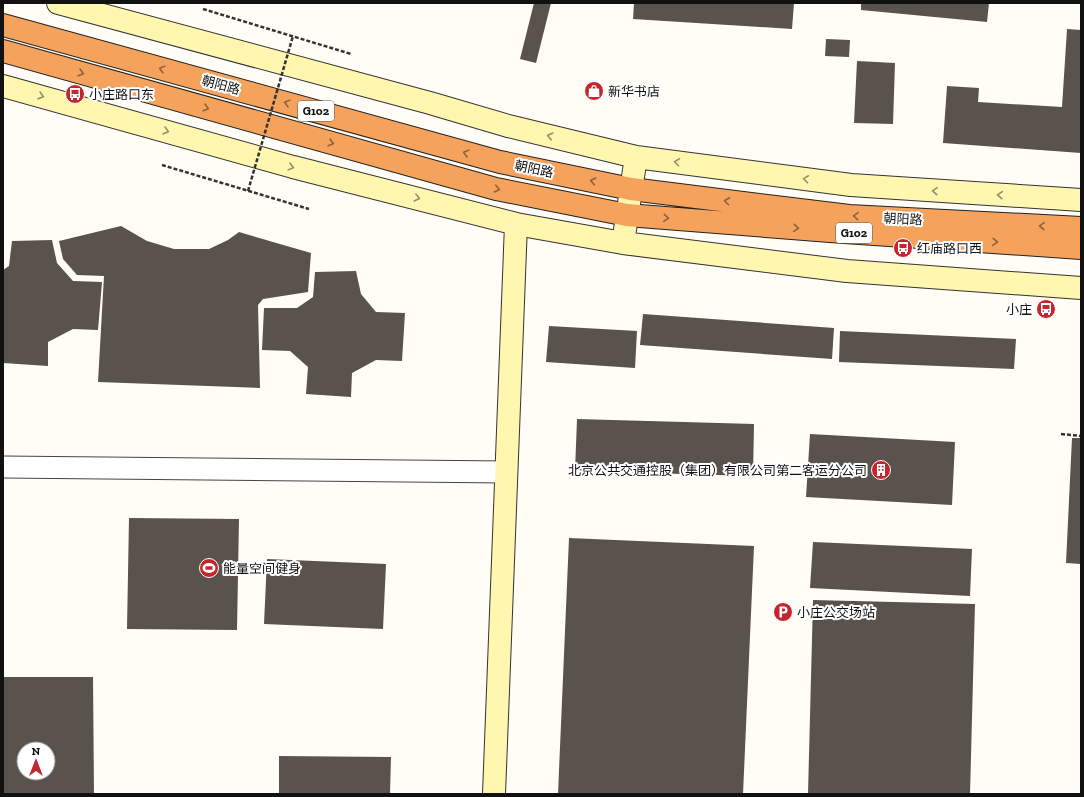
<svg xmlns="http://www.w3.org/2000/svg" width="1084" height="797" font-family="'Zilla Slab','Noto Sans SC',serif">
<rect width="100%" height="100%" fill="#fffdf5"/>
<!-- building -->
<path fill="#5a524d" fill-rule="evenodd" d="M534 3H551L536 63 520 59Z
M634 3H794L792 29 633 19Z
M861 3H989L987 22 861 10Z
M1067 29 1081 30V153L943 143 947 86 979 88 978 102 1062 107Z
M826 39 850 40 849 57 825 56Z
M857 61 895 63 893 124 854 123Z
M121 226 147 241 174 249H209L228 240 239 232 311 253 308 292 263 299 258 305 260 388 98 382 104 276 77 275 63 259 59 241Z
M52 240 57 263 73 281 102 282 98 330 73 329 48 342V366L3 363 4 336 3 335V270L9 266 12 241Z
M356 271 361 294 376 312 405 313 402 361 376 360 352 373 351 397 306 394 308 367 290 351 262 350 264 308H297L313 297 315 272Z
M643 314 834 328 832 359 640 345Z
M549 326 637 331 635 368 546 362Z
M840 331 1016 339 1014 369 839 362Z
M577 419 754 424 753 476 575 471Z
M810 434 955 442 952 505 806 497Z
M1072 438H1081V564L1066 563Z
M129 518 239 519 237 630 127 629Z
M569 538 754 546 743 794H558Z
M813 542 972 549 970 596 810 588Z
M267 559 386 564 383 629 264 624Z
M813 600 975 604 970 794H808Z
M3 677H93L94 794H3ZM24 749H48V773H24Z
M279 756 391 757 390 794H279Z"/>
<g fill="none" stroke-linecap="round" stroke-linejoin="round">
<defs>
<path id="street" d="M3 467 506 472"/>
<path id="secondary" d="M58 3 430 103 508 126 636 157 851 185 1081 200
M3 86 293 167 516 224 623 243 847 271 1081 288
M623 243 636 157
M494 794 516 224"/>
<path id="highway" d="M3 25 500 162 631 189 849 216 1081 228
M3 51 496 189 627 215 830 231 1081 248"/>
</defs>
<!-- street casing -->
<use href="#street" stroke="#444" stroke-width="23"/>
<!-- secondary casing -->
<use href="#secondary" stroke="#333" stroke-width="24"/>
<!-- highway casing -->
<use href="#highway" stroke="#222" stroke-width="24"/>
<!-- path -->
<path stroke="#333" stroke-width="2.5" stroke-dasharray="4 2" stroke-linecap="butt" d="M203 9 351 54
M162 165 309 209
M1061 434 1081 436"/>
<!-- street -->
<use href="#street" stroke="#fff" stroke-width="21"/>
<!-- secondary -->
<use href="#secondary" stroke="#fff6b0" stroke-width="22"/>
<!-- highway -->
<use href="#highway" stroke="#f5a25d" stroke-width="22"/>
<!-- path-bridge -->
<path stroke="#333" stroke-width="2.5" stroke-dasharray="4 2" stroke-linecap="butt" d="M248 191 293 36"/>
</g>
<!-- one-way arrows -->
<defs><path id="oneway-chevron" d="M-2-3.5L2.5 0L-2 3.5" fill="none" stroke-width="1.6" stroke-linecap="round" stroke-linejoin="round"/></defs>
<g stroke="#8e613b">
<use href="#oneway-chevron" transform="translate(162 69) rotate(-165)"/>
<use href="#oneway-chevron" transform="translate(81 73) rotate(16)"/>
<use href="#oneway-chevron" transform="translate(287 103) rotate(-165)"/>
<use href="#oneway-chevron" transform="translate(206 108) rotate(16)"/>
<use href="#oneway-chevron" transform="translate(331 143) rotate(16)"/>
<use href="#oneway-chevron" transform="translate(466 153) rotate(-165)"/>
<use href="#oneway-chevron" transform="translate(593 181) rotate(-168)"/>
<use href="#oneway-chevron" transform="translate(497 189) rotate(13)"/>
<use href="#oneway-chevron" transform="translate(727 201) rotate(-173)"/>
<use href="#oneway-chevron" transform="translate(856 216) rotate(-177)"/>
<use href="#oneway-chevron" transform="translate(666 218) rotate(5)"/>
<use href="#oneway-chevron" transform="translate(1042 226) rotate(-177)"/>
<use href="#oneway-chevron" transform="translate(796 228) rotate(5)"/>
<use href="#oneway-chevron" transform="translate(995 242) rotate(4)"/>
</g>
<g stroke="#948f68">
<use href="#oneway-chevron" transform="translate(41 96) rotate(16)"/>
<use href="#oneway-chevron" transform="translate(166 131) rotate(16)"/>
<use href="#oneway-chevron" transform="translate(550 136) rotate(-167)"/>
<use href="#oneway-chevron" transform="translate(677 162) rotate(-172)"/>
<use href="#oneway-chevron" transform="translate(291 167) rotate(15)"/>
<use href="#oneway-chevron" transform="translate(806 179) rotate(-172)"/>
<use href="#oneway-chevron" transform="translate(935 191) rotate(-176)"/>
<use href="#oneway-chevron" transform="translate(1000 195) rotate(-176)"/>
<use href="#oneway-chevron" transform="translate(417 198) rotate(14)"/>
</g>
<!-- icons -->
<defs>
<symbol id="shop-disc" viewBox="-11 -11 22 22"><circle r="9.5" fill="#c4262e" stroke="#fff"/><path d="M-5-2.5h2.3a2.7 3.5 0 0 1 5.4 0H5L5.5 6h-11ZM-1.5-2.5h3a1.5 2.3 0 0 0-3 0Z" fill="#fff"/></symbol>
<symbol id="bus-disc" viewBox="-11 -11 22 22"><circle r="9.5" fill="#c4262e" stroke="#fff"/><path d="M-5-6H5V4H4V6H2V4H-2V6H-4V4H-5ZM-3.5-4V0h7V-4ZM-3.5 1.2v1.5H-2V1.2ZM2 1.2v1.5H3.5V1.2Z" fill="#fff"/></symbol>
<symbol id="building-disc" viewBox="-11 -11 22 22"><circle r="9.5" fill="#c4262e" stroke="#fff"/><path d="M-4-6H4V6H1V3H-1V6H-4ZM-2.5-4.3h1.7v1.8h-1.7ZM.8-4.3h1.7v1.8H.8ZM-2.5-1h1.7V.8h-1.7ZM.8-1h1.7V.8H.8Z" fill="#fff"/></symbol>
<symbol id="stadium-disc" viewBox="-11 -11 22 22"><circle r="9.5" fill="#c4262e" stroke="#fff"/><path d="M0-5a6.5 5 0 1 0 0 10a6.5 5 0 1 0 0-10ZM-3.5-1.8h7v3.6h-7Z" fill="#fff"/></symbol>
<symbol id="parking-disc" viewBox="-11 -11 22 22"><circle r="9.5" fill="#c4262e" stroke="#fff"/><path d="M-3.5-5.5H1a3.5 3.5 0 0 1 0 7H-1V5.5H-3.5ZM-1-3.4V-.6H.8a1.4 1.4 0 0 0 0-2.8Z" fill="#fff"/></symbol>
</defs>
<g fill-rule="evenodd">
<use href="#shop-disc" x="583" y="80" width="22" height="22"/>
<use href="#bus-disc" x="64" y="83" width="22" height="22"/>
<use href="#bus-disc" x="892" y="237" width="22" height="22"/>
<use href="#bus-disc" x="1035" y="298" width="22" height="22"/>
<use href="#building-disc" x="870" y="459" width="22" height="22"/>
<use href="#stadium-disc" x="198" y="557" width="22" height="22"/>
<use href="#parking-disc" x="772" y="601" width="22" height="22"/>
</g>
<g text-anchor="middle" dominant-baseline="central" stroke-width="4" stroke-linejoin="round" paint-order="stroke">
<!-- shield labels -->
<g fill="#fff" stroke="#585858" stroke-width="1">
<rect x="298" y="101" width="36" height="20" rx="3"/>
<rect x="836" y="223" width="36" height="20" rx="3"/>
</g>
<g font-size="12" font-weight="bold" fill="#111">
<text x="316" y="111">G102</text>
<text x="854" y="233">G102</text>
</g>
<!-- street labels -->
<g font-size="13" fill="#111" stroke="#fff">
<text transform="translate(221 85) rotate(15)">朝阳路</text>
<text transform="translate(534 169) rotate(12)">朝阳路</text>
<text transform="translate(903 219) rotate(3)">朝阳路</text>
</g>
<!-- poi labels -->
<g font-size="13" fill="#111" stroke="#fff" text-anchor="start">
<text x="608" y="91">新华书店</text>
<text x="89" y="94">小庄路口东</text>
<text x="917" y="248">红庙路口西</text>
<text x="1032" y="309" text-anchor="end">小庄</text>
<text x="867" y="470" text-anchor="end">北京公共交通控股（集团）有限公司第二客运分公司</text>
<text x="223" y="568">能量空间健身</text>
<text x="797" y="612">小庄公交场站</text>
</g>
</g>
<!-- border -->
<rect width="1084" height="797" fill="none" stroke="#111111" stroke-width="8"/>
<!-- north arrow -->
<g transform="translate(36 761)"><circle r="19" fill="#ffffff" stroke="#a0a0a0"/>
<path d="M0-3L7 15L0 10L-7 15Z" fill="#c4262e"/>
<text y="-6" font-size="11" font-weight="bold" text-anchor="middle" fill="#111111">N</text>
</g>
</svg>
